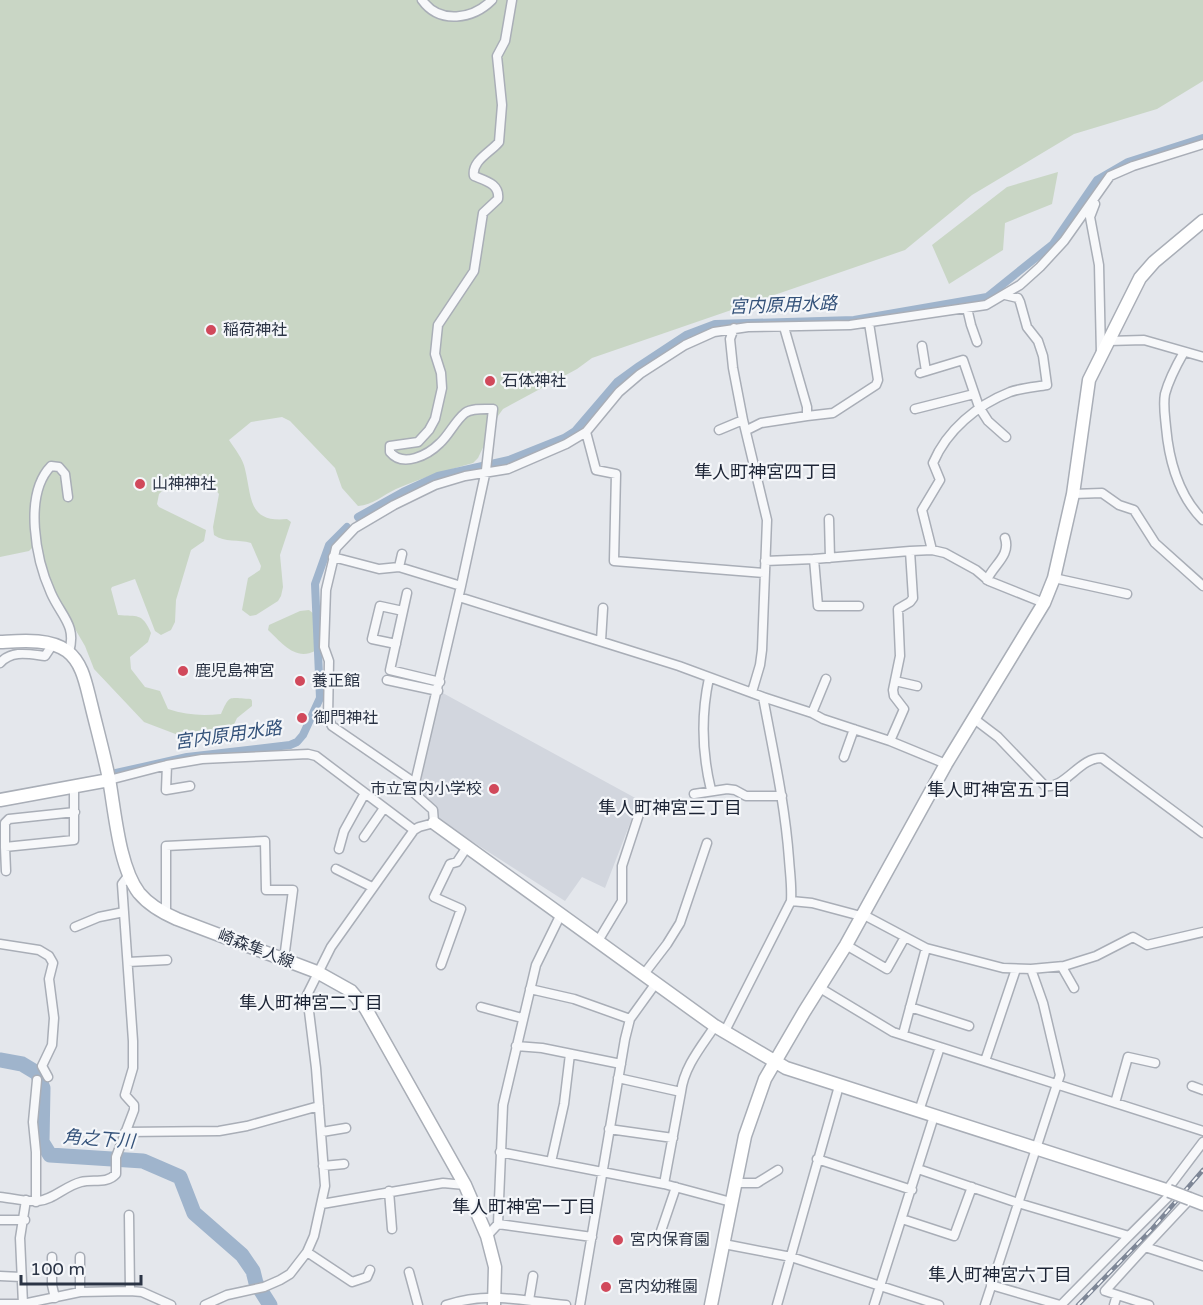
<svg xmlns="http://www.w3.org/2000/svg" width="1203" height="1305" font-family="'Varela Round','Noto Sans JP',sans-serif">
<rect width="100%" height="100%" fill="#e4e7ec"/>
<!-- built -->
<path fill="#d2d6de" d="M441 692 639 800 605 888 582 877 565 901 437 819 438 810 419 789Z"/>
<!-- green -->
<path fill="#c9d6c5" d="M0 0H1203V81L1157 109 1074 134 972 195 905 250 592 358 577 369 503 409 498 416 478 458 473 463C447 470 422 478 396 489 383 495 373 505 358 506L342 488 335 468 290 421 282 417 251 422 229 440C235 449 243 459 245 469 252 498 248 523 287 519L291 522 280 555 283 587 281 596 278 601 256 615 250 616 242 610 248 578 260 570 261 566 251 543C238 539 225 543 214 535L213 527 219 494 214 488 162 491 159 494 157 504 159 507 206 530 204 541 191 550 176 600 175 622 171 630 161 635 155 631 135 579 112 587 111 589 118 615C137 617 142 612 151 633L148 642 130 657 131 669 145 687 160 691 168 709C186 715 202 716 221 714 230 694 228 698 251 699L252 701V706L237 718 229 735 225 737 202 741 186 738 144 722 94 669 85 646 54 593 33 547 29 551 0 557Z
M1058 172 1052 204 1005 223 1003 250 949 284 932 245 1007 187Z
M309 610 314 614 315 651C295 661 282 643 268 630L269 625 300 611Z"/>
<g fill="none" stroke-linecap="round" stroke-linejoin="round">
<!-- canal -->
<path stroke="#9fb4cc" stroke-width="8" d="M358 517 403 492 438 476 509 460 564 438 575 431 617 382 639 366 686 335 715 324 854 320 987 297 1053 244 1097 180 1128 162 1203 138
M116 773 187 757 290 745 297 742 303 735 320 698 315 584 329 545 347 527"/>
<!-- river -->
<path stroke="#9fb4cc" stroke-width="15" d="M0 1060 22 1064 37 1073 43 1088 42 1142 50 1155 143 1161 180 1177 194 1213 242 1255 253 1271 256 1283 270 1305"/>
<defs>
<path id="street" d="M422 0C440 25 473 19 492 0
M1095 204 1090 217 1099 265 1101 354
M967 308 971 325 977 342
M734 328 730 339 733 368 743 420 767 520 762 650 760 665 752 692
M1108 341 1144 340 1203 357
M922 346 926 371
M1184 352C1176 366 1169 379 1165 394 1163 405 1165 416 1166 427 1169 461 1178 495 1203 520
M920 373 963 360 979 407 988 421 1006 437
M915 409 974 394
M807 416 833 413 876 385 878 380 869 323
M719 430 743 420
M747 430 761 423 807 416V407L784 327
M586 432 596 470 616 474 614 561 764 573
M1073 494 1102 493 1119 505 1134 510 1155 543 1203 586
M68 497 65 474 59 467 51 466C23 495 36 560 51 593 61 616 77 625 69 652
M829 519 830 558
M932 550 922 510 940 480 933 463C947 430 977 405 1010 392 1021 388 1035 387 1047 385L1043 356 1038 341 1027 327 1020 302 1018 298 1005 295
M333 557 379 569 399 567 461 586
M814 559 818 606H859
M765 561 814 559 910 551
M399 567 402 554
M1054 578 1127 594
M987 580C993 565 1011 556 1005 538
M407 593 390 670 440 682
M459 597 679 666 763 697 812 713 823 719 890 741 946 764
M601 641 603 608
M396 644 372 639 380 606 403 611
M0 663C12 650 28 654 45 656L53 644
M709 678C701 715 702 753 711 790
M387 680 438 691
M895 681 917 686
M812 713 826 679
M973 718 998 737 1045 786C1065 789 1080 757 1102 758L1203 833
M890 741 904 709 894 696 893 690 900 656 898 609 910 602 913 598 910 551 932 550 945 553 976 570 989 581 1044 603
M844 757 854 729
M167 765 166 790 190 786
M109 780 167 765 202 759 308 754 316 756 414 830
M415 783 332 726 328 718 329 661 324 647 326 590 336 548 355 528 394 505 435 485 465 476 508 469 566 444 586 432 619 392 640 374 685 345 714 332 748 327 850 325 986 305 1020 285 1040 267 1064 241 1110 176 1133 166 1203 144
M74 786V840L5 847V823L9 819 75 812
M694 794 727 789 735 790 746 796H782
M364 837 384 808
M5 847 6 871
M339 849 344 831 365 793
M336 869 372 887
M791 901 812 903 857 915H864L926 948 1003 968 1031 969 1043 1003 1060 1075 985 1305
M166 914V846L265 841 266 890H293L284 959
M75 927 99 917 124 912
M598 941 622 901V866L642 805
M0 944 39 950 49 956 53 963 49 979 54 1018 52 1045 42 1066 48 1077
M846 945 887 969 905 937
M128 962 167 960
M441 965 461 909 434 897 450 864 457 862 467 847
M1062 967 1074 988
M1031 969 1064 966 1096 956 1133 937 1147 945 1203 932
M644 974 667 944 680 923 707 843
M820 988 893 1032 1203 1131
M530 989 574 999 630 1019
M481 1007 522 1018
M910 1007 969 1026
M725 1031 791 901C792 886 790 874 789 859 785 804 773 751 763 697
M903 1034 926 948
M516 1046 542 1048 621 1064
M985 1061 1016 969
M618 1078 681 1092 664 1184
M1192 1086 1203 1090
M681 1092C684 1067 701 1047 715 1026
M1115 1103 1128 1057 1155 1063
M919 1111 940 1047
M609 1129 673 1138
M125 1132 219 1131 247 1126 319 1106
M322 1132 346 1128
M500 1152 664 1184 731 1202
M817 1159 912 1190
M551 1162 564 1104 570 1054
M323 1166 344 1164
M918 1169 1018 1203 1129 1236 1061 1305
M735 1183H757L778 1170
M389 1191 392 1229
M1166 1191 1203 1142
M0 1197C12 1198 26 1202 38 1201 53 1200 65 1186 81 1182 93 1179 107 1184 116 1174V1157L134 1110V1105L125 1095 133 1068V1041L122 884 129 875
M36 1202V1152L33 1122 37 1080
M322 1204 443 1183 465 1185
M129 1215 130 1291
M902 1219 954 1236 972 1187
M0 1220H25
M498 1224 503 1105 536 965 561 914
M660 1234 676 1187
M487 1236 498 1224 592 1237
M1129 1236 1172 1193
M724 1244 791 1257 939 1305
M1145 1247 1190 1199
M307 1252 352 1282 367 1277 370 1270
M52 1257V1285L55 1298
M80 1257V1292
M409 1272 418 1305
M0 1276 21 1277
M991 1285 1060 1305
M529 1300 533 1276
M0 1304H23L80 1292 130 1291 142 1292 171 1305
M23 1304 20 1238 26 1200
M205 1305 227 1295 264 1287 280 1280 290 1274 307 1252 314 1236 325 1186 316 1068 307 995 331 947 414 830 419 827 434 823 433 810 414 793 415 783 461 586 486 470 493 409C484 409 472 408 465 413 455 421 449 435 440 443 428 455 403 468 390 452V446L418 442 429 430 435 419 442 388 441 373 435 354 438 325 474 271 483 213 498 199C500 184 486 181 474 176 471 161 491 152 499 142L502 105 497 56 505 41 512 0
M446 1305C490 1291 522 1301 566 1305
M580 1305 625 1039 630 1019 656 983
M777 1305 839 1086
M874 1305 934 1116
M1114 1305 1117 1295
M1149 1305 1105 1291 1145 1247 1203 1266"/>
<path id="secondary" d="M0 642C21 641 49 638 67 651 83 663 86 685 91 704 97 729 104 754 109 779 115 812 119 867 139 893 149 905 163 913 177 919L317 972 351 991 366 1009 465 1185 487 1236 495 1267 494 1305
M0 800 109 780
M434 823 715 1026 786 1068 1169 1191
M1190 1199 1203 1204
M711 1305 745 1136 765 1079 804 1012 846 945 946 764 1044 603 1054 578 1073 494 1089 380 1140 278 1154 262 1203 221"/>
</defs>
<!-- street casing -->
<use href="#street" stroke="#a9aeb7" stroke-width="11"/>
<!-- secondary casing -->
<use href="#secondary" stroke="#a9aeb7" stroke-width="15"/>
<!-- street -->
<use href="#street" stroke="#f7f8fa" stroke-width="8"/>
<!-- secondary -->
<use href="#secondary" stroke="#fff" stroke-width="12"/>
<defs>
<path id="rail" d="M1078 1305 1152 1229 1203 1170"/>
</defs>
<!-- rail casing -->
<use href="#rail" stroke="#7d8696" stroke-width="4.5"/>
<!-- rail -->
<use href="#rail" stroke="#f4f6f9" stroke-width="2" stroke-dasharray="7" stroke-linecap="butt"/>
<defs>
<path id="secondary-bridge" d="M1169 1191 1190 1199"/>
</defs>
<!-- secondary-bridge casing -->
<use href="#secondary-bridge" stroke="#a9aeb7" stroke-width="15" stroke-linecap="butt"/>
<!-- secondary-bridge -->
<use href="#secondary-bridge" stroke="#fff" stroke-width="12"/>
</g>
<!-- markers -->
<g fill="#d1495b" stroke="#f4f6f9" stroke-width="2">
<circle cx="211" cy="330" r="6"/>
<circle cx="490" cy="381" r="6"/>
<circle cx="140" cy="484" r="6"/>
<circle cx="183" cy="671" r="6"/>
<circle cx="300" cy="681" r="6"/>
<circle cx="302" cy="718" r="6"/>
<circle cx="494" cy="789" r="6"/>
<circle cx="618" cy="1240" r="6"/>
<circle cx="606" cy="1287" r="6"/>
</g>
<g text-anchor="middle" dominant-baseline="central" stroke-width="4.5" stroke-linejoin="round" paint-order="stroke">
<!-- poi labels -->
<g font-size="16" fill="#2b3445" stroke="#f4f6f9" text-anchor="start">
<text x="223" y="330">稲荷神社</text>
<text x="502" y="381">石体神社</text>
<text x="152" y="484">山神神社</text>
<text x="195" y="671">鹿児島神宮</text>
<text x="312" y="681">養正館</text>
<text x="314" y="718">御門神社</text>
<text x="482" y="789" text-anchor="end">市立宮内小学校</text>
<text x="630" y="1240">宮内保育園</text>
<text x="618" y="1287">宮内幼稚園</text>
</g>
<!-- street labels -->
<g font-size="16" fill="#2b3445" stroke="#f4f6f9">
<text transform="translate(256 949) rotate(21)">崎森隼人線</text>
</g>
<!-- water labels -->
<g font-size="18" font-style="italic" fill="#34527a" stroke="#f4f6f9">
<text transform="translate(783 305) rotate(-2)">宮内原用水路</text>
<text transform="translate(228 735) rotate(-8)">宮内原用水路</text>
<text transform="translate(99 1139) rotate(4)">角之下川</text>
</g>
<!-- neighbourhood labels -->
<g font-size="18" fill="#1d2536" stroke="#f4f6f9">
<text x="766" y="472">隼人町神宮四丁目</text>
<text x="999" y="790">隼人町神宮五丁目</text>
<text x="670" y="808">隼人町神宮三丁目</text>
<text x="311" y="1003">隼人町神宮二丁目</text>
<text x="524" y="1207">隼人町神宮一丁目</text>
<text x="1000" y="1275">隼人町神宮六丁目</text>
</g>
</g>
<!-- scale -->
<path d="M21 1275v9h120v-9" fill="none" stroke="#2b3445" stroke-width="3"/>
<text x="30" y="1275" font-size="18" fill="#2b3445" stroke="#f4f6f9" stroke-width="4.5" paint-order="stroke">100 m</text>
</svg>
